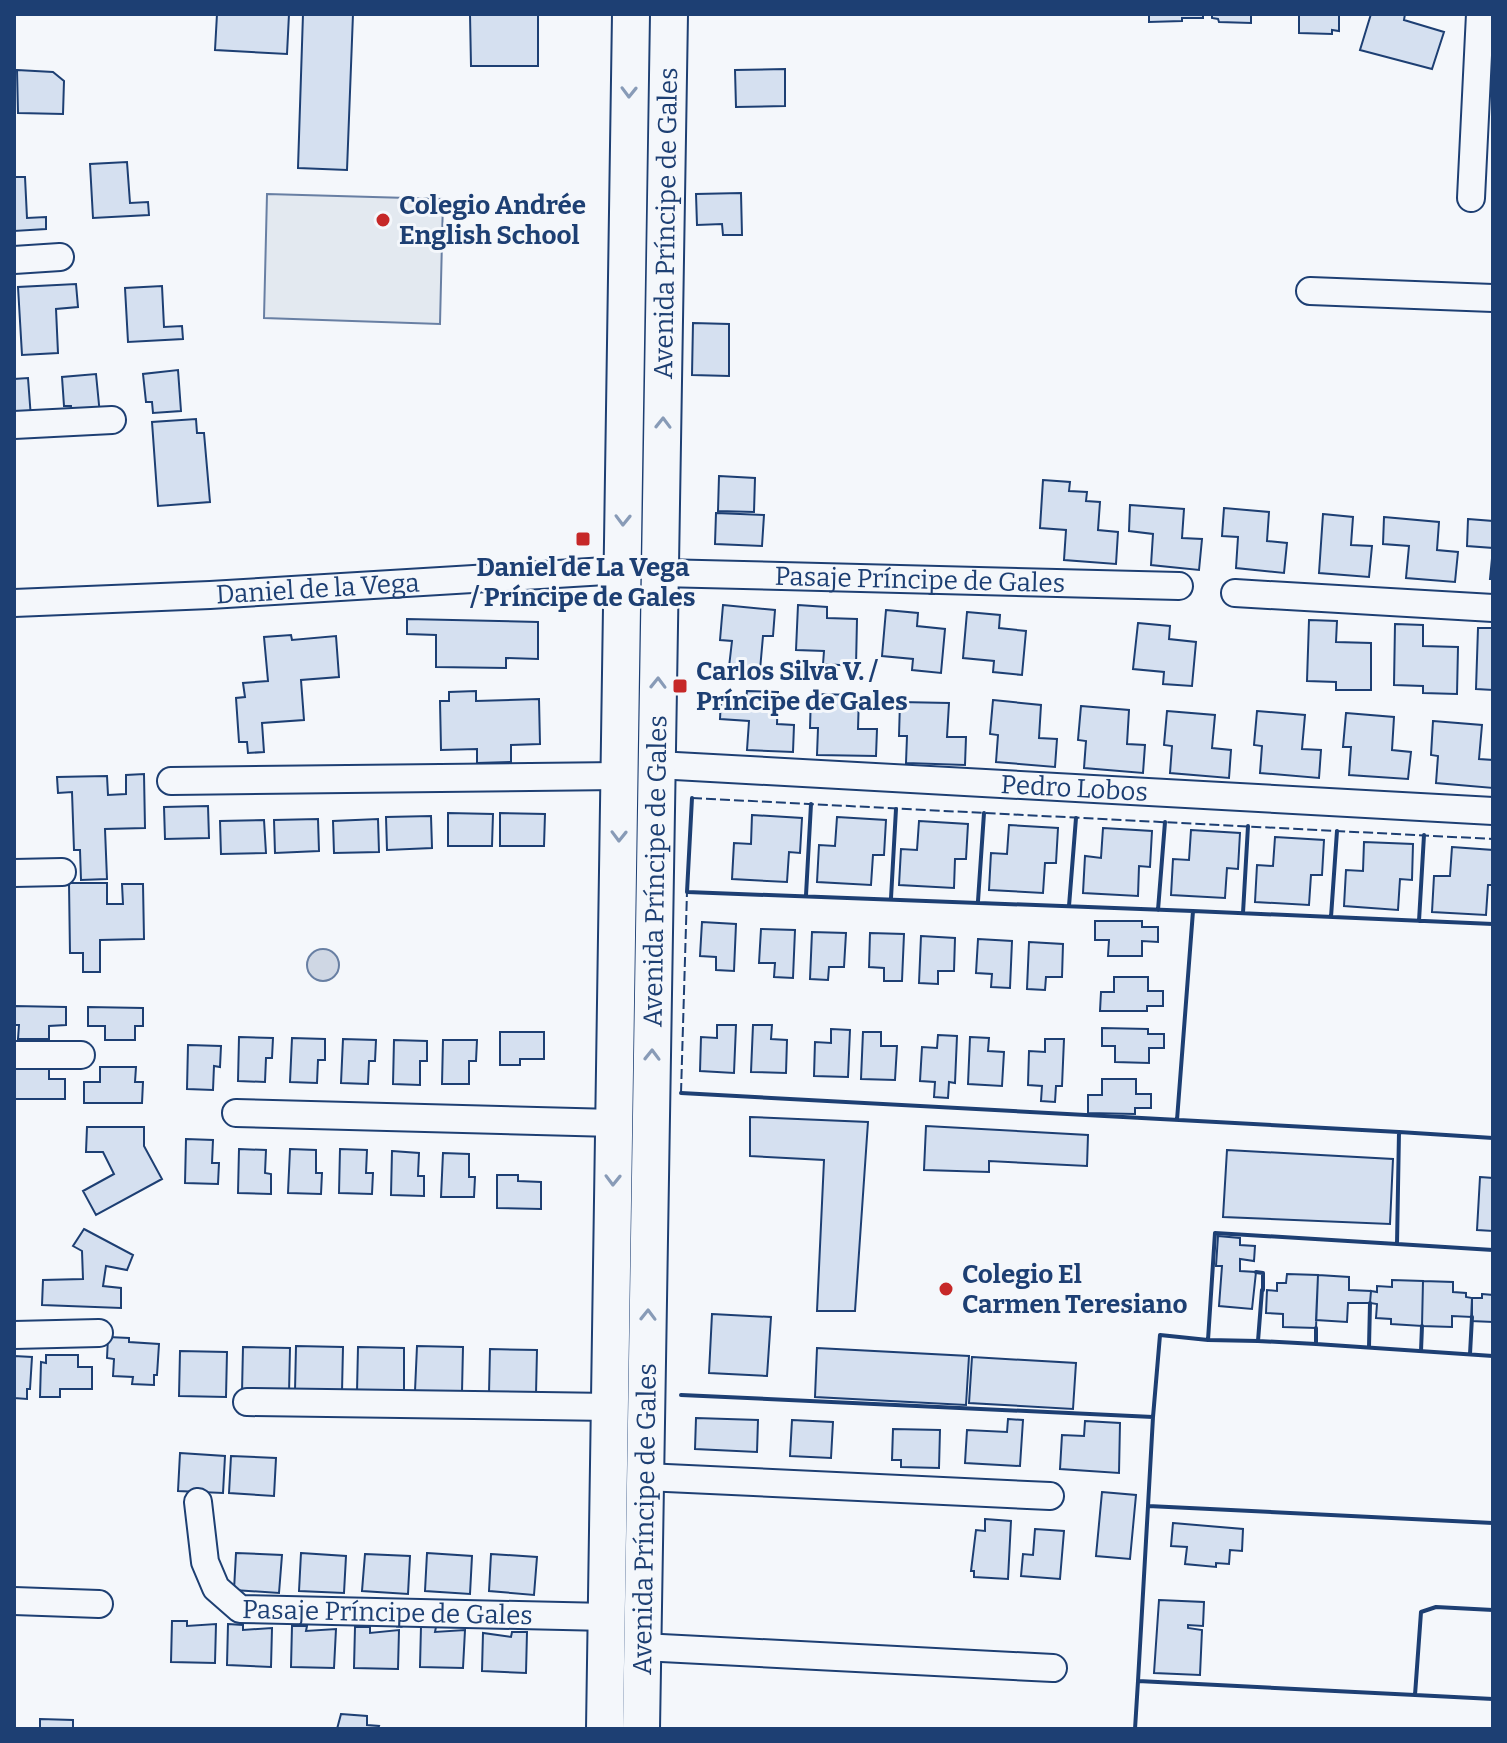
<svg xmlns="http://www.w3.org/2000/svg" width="1507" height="1743" font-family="Bitter,serif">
<rect width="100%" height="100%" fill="#f4f7fb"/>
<!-- green -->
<path fill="#e3e9f0" stroke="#687fa3" stroke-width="2" d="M267 194 443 199 440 324 264 318Z"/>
<!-- water -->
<path fill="#cfd7e4" stroke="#687fa3" stroke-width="2" d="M307 965a16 16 0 1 1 32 0a16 16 0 1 1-32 0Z"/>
<!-- building -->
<path fill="#d5e0f0" stroke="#1d3f73" stroke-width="2" d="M217 14H289L287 54 215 50Z
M303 14H353L347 170 298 168Z
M470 14H538V66H471Z
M1149 14H1203V18H1182V21L1149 22Z
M1212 14H1251V23L1219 22 1218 19 1212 18Z
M1299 14H1339V31L1332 30V34L1299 33Z
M1371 14H1405L1404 20 1444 32 1432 69 1360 50Z
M785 69V106L736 107 735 70Z
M17 70 53 72 64 81 63 114 18 113Z
M127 162 130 203 148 202 149 215 93 218 90 164Z
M14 177H25L27 218 46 217V229L14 231Z
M741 193 742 235H723L722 224 697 225 696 194Z
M76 284 78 307 56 309 58 353 22 355 18 287Z
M162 286 164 327 182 326 183 339 128 342 125 288Z
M693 323 729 324V376L692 375Z
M178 370 181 411 153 413 152 402H146L143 374Z
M96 374 100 415 72 417 71 406H64L62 377Z
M28 378 31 418 14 420V379Z
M196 419 197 433H204L210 502 158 506 152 422Z
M719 476 755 478 754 512 718 511Z
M1043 480 1070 482 1069 491 1087 492 1086 501 1100 502 1098 530 1118 532 1116 564 1064 560 1066 530 1040 528Z
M1130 505 1184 509 1182 538 1202 539 1199 570 1151 565 1153 534 1129 531Z
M1224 508 1269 512 1267 541 1287 543 1284 573 1236 568 1238 537 1222 536Z
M716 513 764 515 762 546 715 544Z
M1323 514 1353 517 1351 545 1372 546 1369 577 1319 573Z
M1384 517 1439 522 1437 550 1458 552 1455 582 1406 578 1409 546 1383 544Z
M1468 519 1493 521V579H1490L1493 548 1467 546Z
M723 605 775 610 773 636H763L760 670 729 667 732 641 720 640Z
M798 605 827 607V618L857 619 856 666 823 664 824 651 796 650Z
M886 610 918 613 917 626 945 629 941 673 912 670 913 659 882 656Z
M967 612 1000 615 999 628 1026 631 1022 675 993 672 994 661 963 658Z
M407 619 538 622V659L506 658V668L436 667V635L407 634Z
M1309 620 1337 621 1336 642 1371 643V690H1336V682L1307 681Z
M1138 623 1170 626 1169 639 1196 642 1192 686 1163 684 1164 672 1133 669Z
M1395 624 1423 625V646L1458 647 1457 694 1423 693V686L1394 685Z
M1478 628H1493V690L1476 689Z
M291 635 292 640 336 636 339 677 301 680 304 720 262 723 264 752 248 753 247 742H239L236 698 245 697 243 683 268 681 264 637Z
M476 691V701L539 699 540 744 511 745V762L477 763V749L441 750 440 701H449V692Z
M747 691 778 692 777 724 794 725 793 752 747 750 749 721 720 719 721 699 746 701Z
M811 694 859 695 858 729H877L876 756 817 755 818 728H810Z
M993 700 1041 705 1039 738 1057 739 1055 767 996 762 998 735 990 734Z
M900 702 949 703 947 737H966L965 765 906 763 907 736H899Z
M1081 706 1129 710 1127 744 1145 745 1143 773 1084 768 1086 741 1078 740Z
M1167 711 1215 715 1212 748 1231 750 1229 778 1170 773 1172 746 1164 745Z
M1257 711 1305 715 1302 749 1321 750 1319 778 1260 773 1262 746 1254 745Z
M1346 713 1394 717 1392 750 1411 752 1408 779 1349 775 1351 747H1343Z
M1433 721 1482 725 1479 759 1493 760V788L1436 783 1438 756 1431 755Z
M144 774 145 828 105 829 107 879 81 880 80 850H74L72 792 58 793 57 777 107 776 108 795 126 794V775Z
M208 806 209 838 165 839 164 807Z
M448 813 493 814 492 846H448Z
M500 813 545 814 544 846H500Z
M752 815 802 818 800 853 789 852 787 882 732 879 734 843 751 844Z
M431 816 432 848 387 850 386 817Z
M837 817 886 820 884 855H873L871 885 817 882 819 845 835 846Z
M318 819 319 851 275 853 274 820Z
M378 819 379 852 334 853 333 821Z
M264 820 266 853 221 854 220 821Z
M919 821 968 824 966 859H955L954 888 899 885 901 849 917 850Z
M1009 825 1058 828 1056 863H1045L1043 893 989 890 991 853 1007 854Z
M1103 828 1152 831 1150 867 1139 866 1138 896 1083 893 1085 856 1101 858Z
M1191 830 1240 833 1238 869 1227 868 1225 898 1171 895 1173 859 1189 860Z
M1275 837 1324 840 1322 875H1311L1309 905 1255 902 1257 865 1273 866Z
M1364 842 1413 844 1412 880 1400 879 1398 910 1344 906 1346 870 1363 871Z
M1452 847 1493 850V885H1488L1486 915 1432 912 1434 876H1450Z
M69 883H107V904H123L122 884H143L144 939 100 940V972H83V953H70Z
M1095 921H1142V927H1158V942L1142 941V956H1108L1109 940H1095Z
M702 922 736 924 734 971 716 970V957L700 956Z
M761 929 795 930 793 978 774 977 775 963H759Z
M812 932 846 933 844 967H829L828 980 810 979Z
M870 933 904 934 902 981H884V968L869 967Z
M921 936 955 938 954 971H938V984L919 983Z
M978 939 1012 941 1010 988 991 987 992 974 976 973Z
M1029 942 1063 944 1062 977H1046L1045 990 1027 989Z
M1114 977H1148V991H1163V1006H1147V1011H1100L1101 992H1114Z
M14 1006 66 1007V1025L49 1026V1039H18L19 1025H14Z
M88 1007 143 1008V1026H135V1040H105V1026H88Z
M717 1025H736L734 1073 700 1071 701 1037 717 1038Z
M753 1025H772L771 1039 787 1040 786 1073 751 1072Z
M1102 1028 1148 1029V1034H1164V1048H1149V1063L1115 1062V1046H1102Z
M831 1029 850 1030 848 1077 814 1076 815 1042 831 1043Z
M500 1032H544V1059H520V1065H500Z
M863 1032H881V1046H897L895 1080 861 1079Z
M938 1035 957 1036 955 1083 949 1082 948 1098 934 1097 935 1082 920 1081 922 1047 937 1048Z
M239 1037 273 1038 272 1058H266L265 1082 238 1081Z
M970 1037 989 1038 988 1051 1004 1052 1002 1086 968 1084Z
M292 1038 325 1039V1060H318L317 1083 290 1082Z
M343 1039 376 1040 375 1061H369L368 1084 341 1083Z
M1045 1039H1064L1062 1086H1056L1055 1102 1041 1101 1042 1086 1028 1085 1029 1051 1045 1052Z
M394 1040 427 1041V1061H420V1085L393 1084Z
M443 1040H477L476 1061H469V1084H442Z
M188 1045 221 1046 220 1067 214 1066 213 1090 187 1089Z
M14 1064H49V1079H65V1099H14Z
M100 1067H136L135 1082H143L142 1103H84V1082H100Z
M1102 1079H1136V1094H1151V1108H1135V1114L1088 1113V1095H1102Z
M750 1117 868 1122 855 1311H817L824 1160 750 1156Z
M926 1126 1088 1135 1087 1166 989 1161V1172L924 1170Z
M87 1127H144V1146L162 1179 96 1215 83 1191 114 1174 103 1152H86Z
M186 1139 213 1140 212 1163H219L218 1184 185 1183Z
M239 1149 266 1150 265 1173 271 1174V1194L238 1193Z
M290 1149 316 1150V1173H322L321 1194 288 1193Z
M340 1149 367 1150 366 1173H373L372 1194 339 1193Z
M1227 1150 1393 1159 1390 1224 1223 1217Z
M392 1151 419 1153 418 1176H424V1196L391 1195Z
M443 1153 469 1154V1177H475L474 1197H441Z
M497 1175H518V1181L541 1182V1209L497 1208Z
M1480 1177 1493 1178V1231L1477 1230Z
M84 1229 133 1255 127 1270 106 1266 103 1286 121 1288V1308L42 1305 43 1280 83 1279 82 1251 73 1246Z
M1218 1236 1240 1238V1245L1255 1246 1254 1261 1240 1259V1271L1256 1272 1252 1309 1219 1306 1222 1266H1216Z
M1287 1274 1318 1275 1316 1328 1283 1327V1314L1266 1313 1267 1290 1277 1291V1283H1286Z
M1318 1275 1349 1277V1290L1371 1291 1370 1303H1348L1347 1322 1316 1320Z
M1392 1280 1423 1281 1422 1326 1391 1324V1319L1376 1318 1377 1304 1370 1303 1371 1291 1377 1292V1286L1392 1287Z
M1423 1281 1453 1282V1292L1466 1293V1297L1472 1298V1317L1452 1316V1327L1422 1326Z
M1482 1294 1493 1295V1322L1471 1321 1472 1298H1482Z
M712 1314 771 1317 767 1376 709 1373Z
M108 1337 129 1338V1342L159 1344 157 1375H154V1385L132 1384 133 1377 113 1376 114 1359 107 1358Z
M296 1346 343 1347 342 1392 295 1391Z
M417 1346 463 1347 462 1392 415 1391Z
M243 1347 290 1348 289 1393 242 1392Z
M358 1347 404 1348V1393L357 1392Z
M817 1348 969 1356 966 1405 815 1397Z
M490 1349 537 1350 536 1394 489 1393Z
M180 1351 227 1352 226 1397 179 1396Z
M46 1355H78V1367H92V1389H60V1397H40L41 1362 46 1363Z
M14 1356 32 1357 30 1389H27V1399L14 1398Z
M972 1357 1076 1363 1073 1409 969 1403Z
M696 1418 758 1420 757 1452 695 1449Z
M1008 1419 1023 1420 1020 1466 965 1463 967 1430 1007 1432Z
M792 1420 833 1422 831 1458 790 1456Z
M1085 1421 1120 1423 1119 1473 1060 1469 1062 1435 1084 1436Z
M893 1429 940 1430 939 1468 901 1467V1460H892Z
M180 1453 225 1456 223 1493 178 1491Z
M231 1456 276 1458 274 1496 229 1493Z
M1102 1492 1136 1495 1130 1559 1096 1556Z
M985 1519 1011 1521 1008 1579 974 1577V1571H971L976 1530 985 1531Z
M1173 1523 1243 1529 1242 1551 1230 1550 1229 1564 1216 1563V1567L1185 1564 1187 1547 1171 1546Z
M1035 1529 1064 1531 1060 1579 1021 1576 1023 1554 1033 1555Z
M236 1553 282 1555 279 1593 234 1590Z
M301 1553 346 1556 344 1593 299 1591Z
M427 1553 472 1556 470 1594 425 1591Z
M365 1554 410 1556 408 1594 362 1591Z
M491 1554 537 1557 534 1595 489 1591Z
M1159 1600 1204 1602 1203 1626 1188 1625V1628L1202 1630 1200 1675 1154 1673Z
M172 1621H187V1626L216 1624 215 1663 171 1662Z
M228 1624 243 1625V1630L272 1628 271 1667 227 1665Z
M292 1626H307L306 1631 336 1629 334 1668 291 1667Z
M421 1626 436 1627 435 1632 465 1630 463 1668 420 1667Z
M355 1627H370V1633L399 1630 398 1669 354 1668Z
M512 1632H527L526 1673 482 1671 483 1633 511 1637Z
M341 1714 367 1716V1725L379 1726 378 1729H337Z
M40 1719 73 1720V1729H40Z"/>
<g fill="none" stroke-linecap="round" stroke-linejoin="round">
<defs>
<g id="minor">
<path d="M1471 198 1480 14"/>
<path d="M14 260 60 257"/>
<path d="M1310 291 1493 298"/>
<path d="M14 425 112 420"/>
<path id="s1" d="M660 573 1179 586"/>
<path d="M1235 593 1493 608"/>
<path id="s2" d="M14 603 210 595 622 570"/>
<path id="s3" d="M657 765 1493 811"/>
<path d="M171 781 619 776"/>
<path d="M14 873 62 872"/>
<path d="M14 1055H81"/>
<path d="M236 1113 614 1123"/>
<path d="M14 1335 99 1333"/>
<path d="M247 1402 610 1407"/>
<path d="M645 1477 1050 1496"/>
<path id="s4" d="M198 1502 205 1562 216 1588 240 1609 607 1617"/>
<path d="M14 1601 99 1604"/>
<path d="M642 1647 1053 1668"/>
</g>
<g id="secondary">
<path d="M605 1729 631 14"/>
<path id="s5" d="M641 1729 669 14"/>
</g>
</defs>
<!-- minor casing -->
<use href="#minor" stroke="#1d3f73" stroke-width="30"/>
<!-- secondary casing -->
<use href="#secondary" stroke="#1d3f73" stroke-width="40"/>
<!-- minor -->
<use href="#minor" stroke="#f4f7fb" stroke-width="26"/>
<!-- secondary -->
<use href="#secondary" stroke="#f4f7fb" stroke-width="36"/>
<!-- fence -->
<path stroke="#1d3f73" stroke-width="2" stroke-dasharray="10 4" stroke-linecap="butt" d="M692 798 1493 839
M681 1093 687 892"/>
<!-- wall -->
<path stroke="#1d3f73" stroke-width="4" d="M692 798 687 892 1193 911
M806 895 811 804
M891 898 896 809
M978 901 984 813
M1069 906 1076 818
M1158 910 1165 822
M1243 913 1248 826
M1331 917 1337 831
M1419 921 1424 835
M1177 1120 1193 911 1493 924
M1399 1132 1493 1138
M1397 1244 1493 1250
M1256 1272 1263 1273V1290
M1262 1290 1258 1341 1316 1344V1328
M1208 1340 1258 1341
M1316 1344 1493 1356
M1369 1347 1370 1303
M1421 1351 1422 1326
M1470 1354 1472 1317
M681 1395 1153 1417 1160 1335 1208 1340 1215 1233 1397 1244 1399 1132 681 1093
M1153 1417 1148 1506 1493 1523
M1148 1506 1138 1681 1415 1695
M1493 1610 1436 1607 1421 1612 1415 1695 1493 1699
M1135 1729 1138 1681"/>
</g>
<!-- one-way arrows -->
<defs><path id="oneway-chevron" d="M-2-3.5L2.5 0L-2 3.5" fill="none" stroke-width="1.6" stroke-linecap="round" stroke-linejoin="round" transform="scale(2)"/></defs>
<g stroke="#889bb7">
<use href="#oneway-chevron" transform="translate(629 92) rotate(91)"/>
<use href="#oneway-chevron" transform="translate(663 423) rotate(-89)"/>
<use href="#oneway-chevron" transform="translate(623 520) rotate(91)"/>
<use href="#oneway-chevron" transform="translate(658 683) rotate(-89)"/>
<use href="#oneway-chevron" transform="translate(619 836) rotate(91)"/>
<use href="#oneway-chevron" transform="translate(652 1055) rotate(-89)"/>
<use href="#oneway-chevron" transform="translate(613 1180) rotate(91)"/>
<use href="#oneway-chevron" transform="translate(648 1315) rotate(-89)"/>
</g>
<!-- markers -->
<g fill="#c62828" stroke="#f4f7fb" stroke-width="3">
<circle cx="383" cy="220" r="8"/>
<rect x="575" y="531" width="16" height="16" rx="4"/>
<rect x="672" y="678" width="16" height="16" rx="4"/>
<circle cx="946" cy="1289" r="8"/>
</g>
<g text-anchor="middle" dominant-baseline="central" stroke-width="6" stroke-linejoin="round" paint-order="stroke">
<!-- poi labels -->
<g font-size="26" font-weight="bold" fill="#1d3f73" stroke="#f4f7fb" text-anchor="start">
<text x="399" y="205">Colegio Andrée<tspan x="399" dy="30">English School</tspan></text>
<text x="583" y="567" text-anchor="middle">Daniel de La Vega<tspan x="583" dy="30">/ Príncipe de Gales</tspan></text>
<text x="696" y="671">Carlos Silva V. /<tspan x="696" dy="30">Príncipe de Gales</tspan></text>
<text x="962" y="1274">Colegio El<tspan x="962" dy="30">Carmen Teresiano</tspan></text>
</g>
<!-- street labels -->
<g font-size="26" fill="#1d3f73" stroke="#f4f7fb">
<text stroke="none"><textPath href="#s5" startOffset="1506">Avenida Príncipe de Gales</textPath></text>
<text stroke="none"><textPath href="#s1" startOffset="260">Pasaje Príncipe de Gales</textPath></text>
<text stroke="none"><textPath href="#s2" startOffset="304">Daniel de la Vega</textPath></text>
<text stroke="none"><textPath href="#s3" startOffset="418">Pedro Lobos</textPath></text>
<text stroke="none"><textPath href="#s5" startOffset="858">Avenida Príncipe de Gales</textPath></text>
<text stroke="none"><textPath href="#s5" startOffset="210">Avenida Príncipe de Gales</textPath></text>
<text stroke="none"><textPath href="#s4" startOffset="268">Pasaje Príncipe de Gales</textPath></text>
</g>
</g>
<!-- border -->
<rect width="1507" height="1743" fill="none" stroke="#1d3f73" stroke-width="32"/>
</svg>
